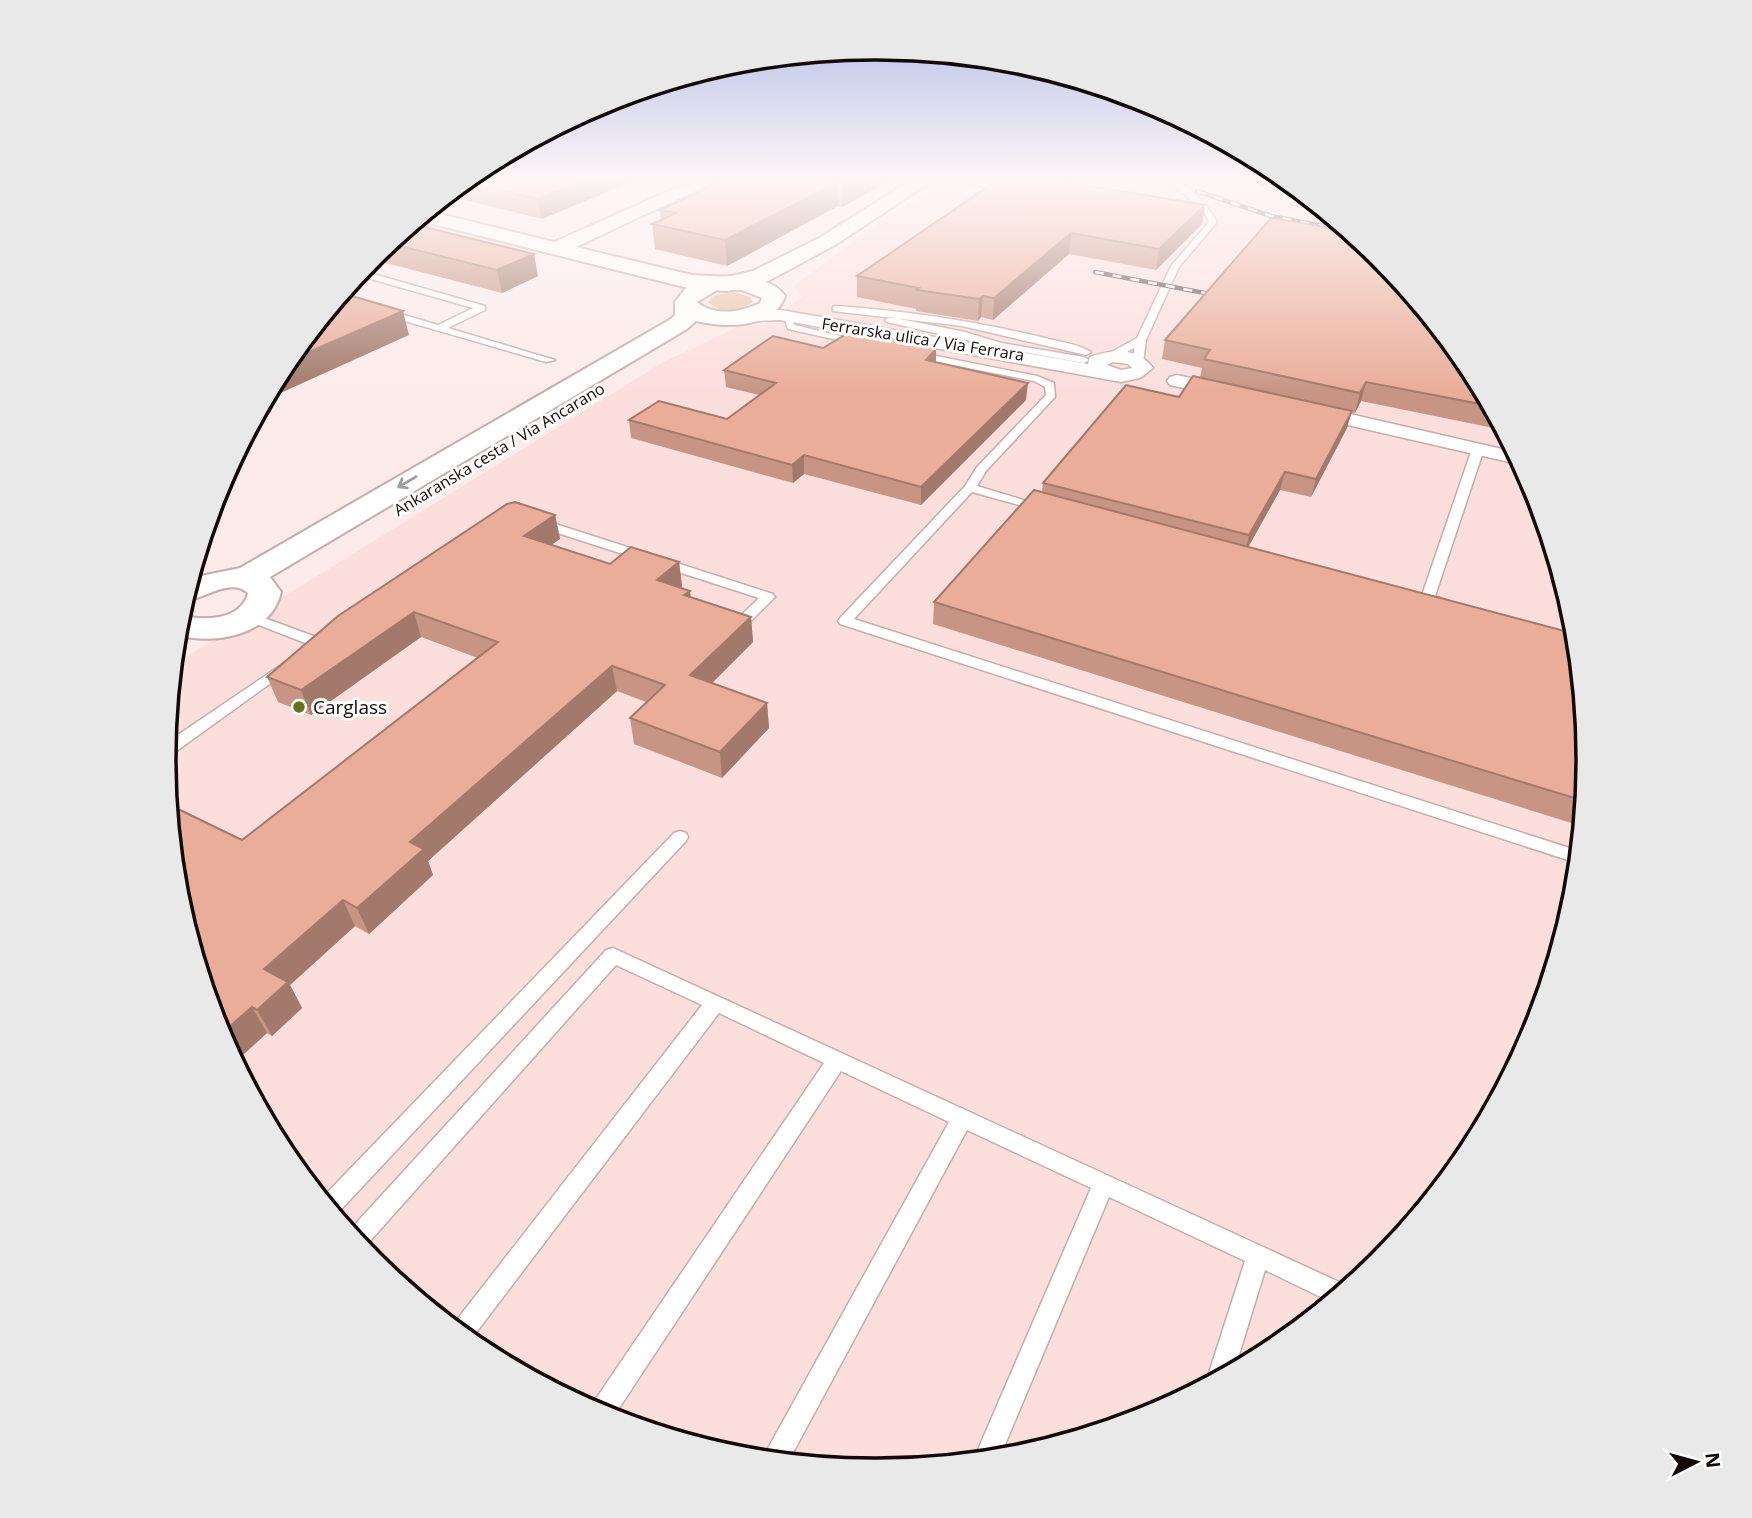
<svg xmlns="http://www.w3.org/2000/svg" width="1752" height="1518" font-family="'Open Sans',sans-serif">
<rect width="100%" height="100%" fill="#fdebeb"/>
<!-- built -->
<path fill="#fcdedd" d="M946 179H1286L1380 256 1468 364 1534 487 1574 621 1585 735 1588 759 1574 898 1533 1032 1468 1155 1379 1263 1271 1351 1148 1417 1014 1457 876 1471 737 1457 603 1416 480 1351 372 1262 284 1154 218 1031 178 897 164 759 173 665 662 363 737 327 763 325 802 297 794 286 891 214Z"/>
<!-- green -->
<path fill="#ebc4a7" d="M733 292 751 297 752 302C741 311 719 314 708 302L713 296Z"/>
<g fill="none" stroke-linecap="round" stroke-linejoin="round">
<defs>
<path id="lane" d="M484 179H495L443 198 451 191Z
M945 179H963L995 186 991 188Z
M1166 179C1186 179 1208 206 1217 222L1179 267 1146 340 1143 363 1134 361V348L1116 358H1108V354L1137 338 1171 266 1209 222 1203 210Z
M363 271 485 306V310L448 328 555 360 546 362 384 315V311L387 310 438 325 473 308 364 277 354 279Z
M836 306C907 311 976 321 1045 338 1059 342 1079 344 1091 352L1086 355 962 326 833 311V307Z
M783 314H789L795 325 865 342 860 345 788 329Z
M890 317 965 332 1001 343 1084 357 1089 360 1084 363C1017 352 952 337 887 322L885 320Z
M916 352 1037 376 1054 383 1055 397 986 471 977 486 1050 508 1044 512 972 492 854 619 1579 851 1577 863 840 624 838 621 840 618 965 486 977 467 1046 395 1045 387 1034 381 912 357V353Z
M1478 446 1484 449 1435 596 1453 603 1446 607 1423 601 1421 598 1472 449Z
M540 519 773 594 775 597 745 627H735L733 624 735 621 759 598 536 526V520Z
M248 612 316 637 326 633 333 637 323 646H313L243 619 241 616 243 613Z
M284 663 291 667 289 670 171 755 165 756 166 743Z
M680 831 686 833 688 837 686 841 335 1216 321 1199 674 833Z
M613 948 1350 1287 1331 1302 1265 1270 1234 1371 1209 1384 1207 1379 1245 1261 1109 1197 999 1459 973 1461 1091 1188 967 1130 788 1462 762 1459 949 1122 841 1071 612 1419 590 1409 591 1406 824 1063 719 1013 469 1342 452 1326 702 1005 616 965 363 1249 348 1232 606 950Z"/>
<path id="street" d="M781 310 1088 364 1090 357C1113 349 1137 347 1153 368L1140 378 1121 382 781 320 736 322 727 317 736 312ZM1113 362 1128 364 1132 368 1121 370 1107 365Z
M1177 375 1235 388 1238 392 1228 398 1170 385 1167 381 1170 377Z
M1311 405 1515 452 1522 465 1304 415 1301 411 1304 407Z"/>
<path id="secondary" d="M696 179H720L576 247 692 275 727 277 753 271 821 237 913 179H935L835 245 768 281 727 291 692 289 417 220 428 211 554 242Z"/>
<path id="primary" d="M715 277C737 275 771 276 785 296 774 329 725 328 696 321L687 329 270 577 281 592C271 636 215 645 176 635L179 615C203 621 241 621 248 593 229 577 204 600 184 601L191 578 240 568 671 319 675 315V302L685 289ZM717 290H742L762 298 760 303C741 312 715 317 697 302Z"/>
</defs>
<!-- lane casing -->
<use href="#lane" stroke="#c7acab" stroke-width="3"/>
<!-- street casing -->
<use href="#street" stroke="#c7acab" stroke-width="3"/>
<!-- secondary casing -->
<use href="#secondary" stroke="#c7acab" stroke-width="4"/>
<!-- primary casing -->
<use href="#primary" stroke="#c7acab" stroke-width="4"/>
<!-- lane -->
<use href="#lane" fill="#fff" fill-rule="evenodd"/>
<!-- street -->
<use href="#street" fill="#fff" fill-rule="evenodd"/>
<!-- secondary -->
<use href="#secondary" fill="#fff" fill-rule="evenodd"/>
<!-- primary -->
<use href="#primary" fill="#fff" fill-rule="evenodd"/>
<defs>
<path id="rail" d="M1251 179 1311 200
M1197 191 1271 216 1349 231
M1095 272 1215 295"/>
</defs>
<!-- rail casing -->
<use href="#rail" stroke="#594d4d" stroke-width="4.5"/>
<!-- rail -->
<use href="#rail" stroke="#fdfdfd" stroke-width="2.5" stroke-dasharray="9" stroke-linecap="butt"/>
</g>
<!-- wall -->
<path fill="#c89584" d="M466 179H638L542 219 453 197 452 191Z
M743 179H893L842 207 838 206 727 266 655 249 652 224 661 220 660 210Z
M1205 205 1202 224 1156 270 1069 254 993 320 981 317 978 321 916 311V309L857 297V276Z
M412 224 538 276 502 293 370 259Z
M1165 340 1468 364 1503 430 1361 401 1355 413 1351 412 1347 428 1311 497 1280 490 1248 547 1588 759 1581 826 933 624 934 602 1042 492 1043 483 1179 397 1200 378 1202 368 1162 359Z
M823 348 936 349V362L1026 400 921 505 804 474 793 483 631 438 629 420 727 419 759 395 726 387 724 370Z
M555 515 560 539 551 545 610 564 679 562 682 586 681 588 691 598 751 617 753 642 712 683 767 703 769 728 722 778 634 744 630 718 646 702 617 691 428 861 433 875 369 934 355 926 290 985 302 1008 272 1036 267 1033 235 1062 218 1031 242 840 478 658 421 637 311 715 278 702 267 677Z"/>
<!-- shaded-wall -->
<path fill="#a3796b" d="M589 179H638L542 219 538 199Z
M849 179H893L842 207V183Z
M1100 179H1129L1100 182Z
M838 182V206L727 266 725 240Z
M1205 205 1202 224 1156 270 1159 249Z
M1071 233 1069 254 993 320 994 298Z
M534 254 538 276 502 293 497 270Z
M983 296 981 317 978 321 979 299Z
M403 311 409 335 265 400 284 363Z
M936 349V366L926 360Z
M1366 382 1361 401 1355 413 1360 393Z
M1028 383 1026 400 921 505V487Z
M1352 411 1347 428 1311 497 1316 479Z
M804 455V474L793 483 792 465Z
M1285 472 1280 490 1245 553 1249 535Z
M555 515 560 539 529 560 524 536Z
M679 562 682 586 661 604 657 580Z
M690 591 693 615 684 595Z
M414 612 421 637 311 715 301 690Z
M751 617 753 642 694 701 690 675Z
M612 666 617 691 428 861 433 875 369 934 357 908 410 842Z
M767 703 769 728 722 778 720 752Z
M343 900 355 926 290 985 302 1008 272 1036 257 1010 264 969Z
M252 1007 267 1033 235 1062 220 1035Z"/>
<!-- building -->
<path fill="#e9ad99" stroke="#a3796b" stroke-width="2" d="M466 179H589L538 199 463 181Z
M726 179 740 181 743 179H849L842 183 838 182 725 240 652 224 676 213 660 210Z
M999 179H1048L1205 205 1159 249 1071 233 994 298 983 296 979 299 917 290 919 288 857 276Z
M1271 218 1349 231 1380 256 1468 364 1491 406 1366 382 1360 393 1204 359 1210 350 1165 340Z
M412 224 534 254 497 270 388 243Z
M342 293 403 311 284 363Z
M853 330 936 349 926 360 1028 383 921 487 804 455 792 465 629 420 659 401 727 419 776 383 724 370 773 336 823 348Z
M1193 376 1352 411 1316 479 1285 472 1249 535 1043 483 1126 385 1179 397Z
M1034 490 1576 634 1588 759 1584 801 934 602Z
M515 502 555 515 524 536 610 564 631 547 679 562 657 580 690 591 684 595 751 617 690 675 767 703 720 752 630 718 665 685 612 666 410 842 424 849 357 908 343 900 264 969 288 982 257 1010 252 1007 220 1035 178 897 170 817 180 810 242 840 498 642 414 612 301 690 267 677 338 616 507 504Z"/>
<!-- one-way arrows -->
<defs><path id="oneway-shaft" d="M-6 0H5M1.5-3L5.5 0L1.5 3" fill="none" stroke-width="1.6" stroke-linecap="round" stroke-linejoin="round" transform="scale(1.75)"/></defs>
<use stroke="#a09d9d" href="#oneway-shaft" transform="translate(407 482) rotate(150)"/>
<!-- sky -->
<linearGradient id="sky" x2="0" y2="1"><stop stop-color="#afbae7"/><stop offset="0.46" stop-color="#fef6f6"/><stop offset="1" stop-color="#fef6f6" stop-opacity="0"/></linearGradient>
<rect width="1752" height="392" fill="url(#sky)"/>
<!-- markers -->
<circle fill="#64711d" stroke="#fdfdfd" stroke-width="2.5" cx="299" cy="707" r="7"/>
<g text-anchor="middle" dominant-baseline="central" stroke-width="6" stroke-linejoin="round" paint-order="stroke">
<!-- far-street labels -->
<g font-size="16" fill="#120909" stroke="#fdfdfd">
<text transform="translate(923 339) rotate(9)">Ferrarska ulica / Via Ferrara</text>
<text transform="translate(499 449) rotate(-31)">Ankaranska cesta / Via Ancarano</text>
</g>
<!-- poi labels -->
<g font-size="19" fill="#120909" stroke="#fdfdfd" text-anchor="start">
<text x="313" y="707">Carglass</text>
</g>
</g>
<!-- crop -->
<path d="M0 0H1752V1518H0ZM875 60H877A699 699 0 0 1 1576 759V759A699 699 0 0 1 877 1458H875A699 699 0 0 1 176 759V759A699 699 0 0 1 875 60Z" fill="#eae9e9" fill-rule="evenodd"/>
<path fill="none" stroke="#120909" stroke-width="3.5" d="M875 60H877A699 699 0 0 1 1576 759V759A699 699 0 0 1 877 1458H875A699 699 0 0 1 176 759V759A699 699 0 0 1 875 60Z"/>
<!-- north arrow -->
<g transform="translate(1696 1462) rotate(84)" stroke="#fdfdfd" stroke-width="5" paint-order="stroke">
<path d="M0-5L12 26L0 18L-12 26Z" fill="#120909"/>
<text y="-10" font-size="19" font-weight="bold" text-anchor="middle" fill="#120909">N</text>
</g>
</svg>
